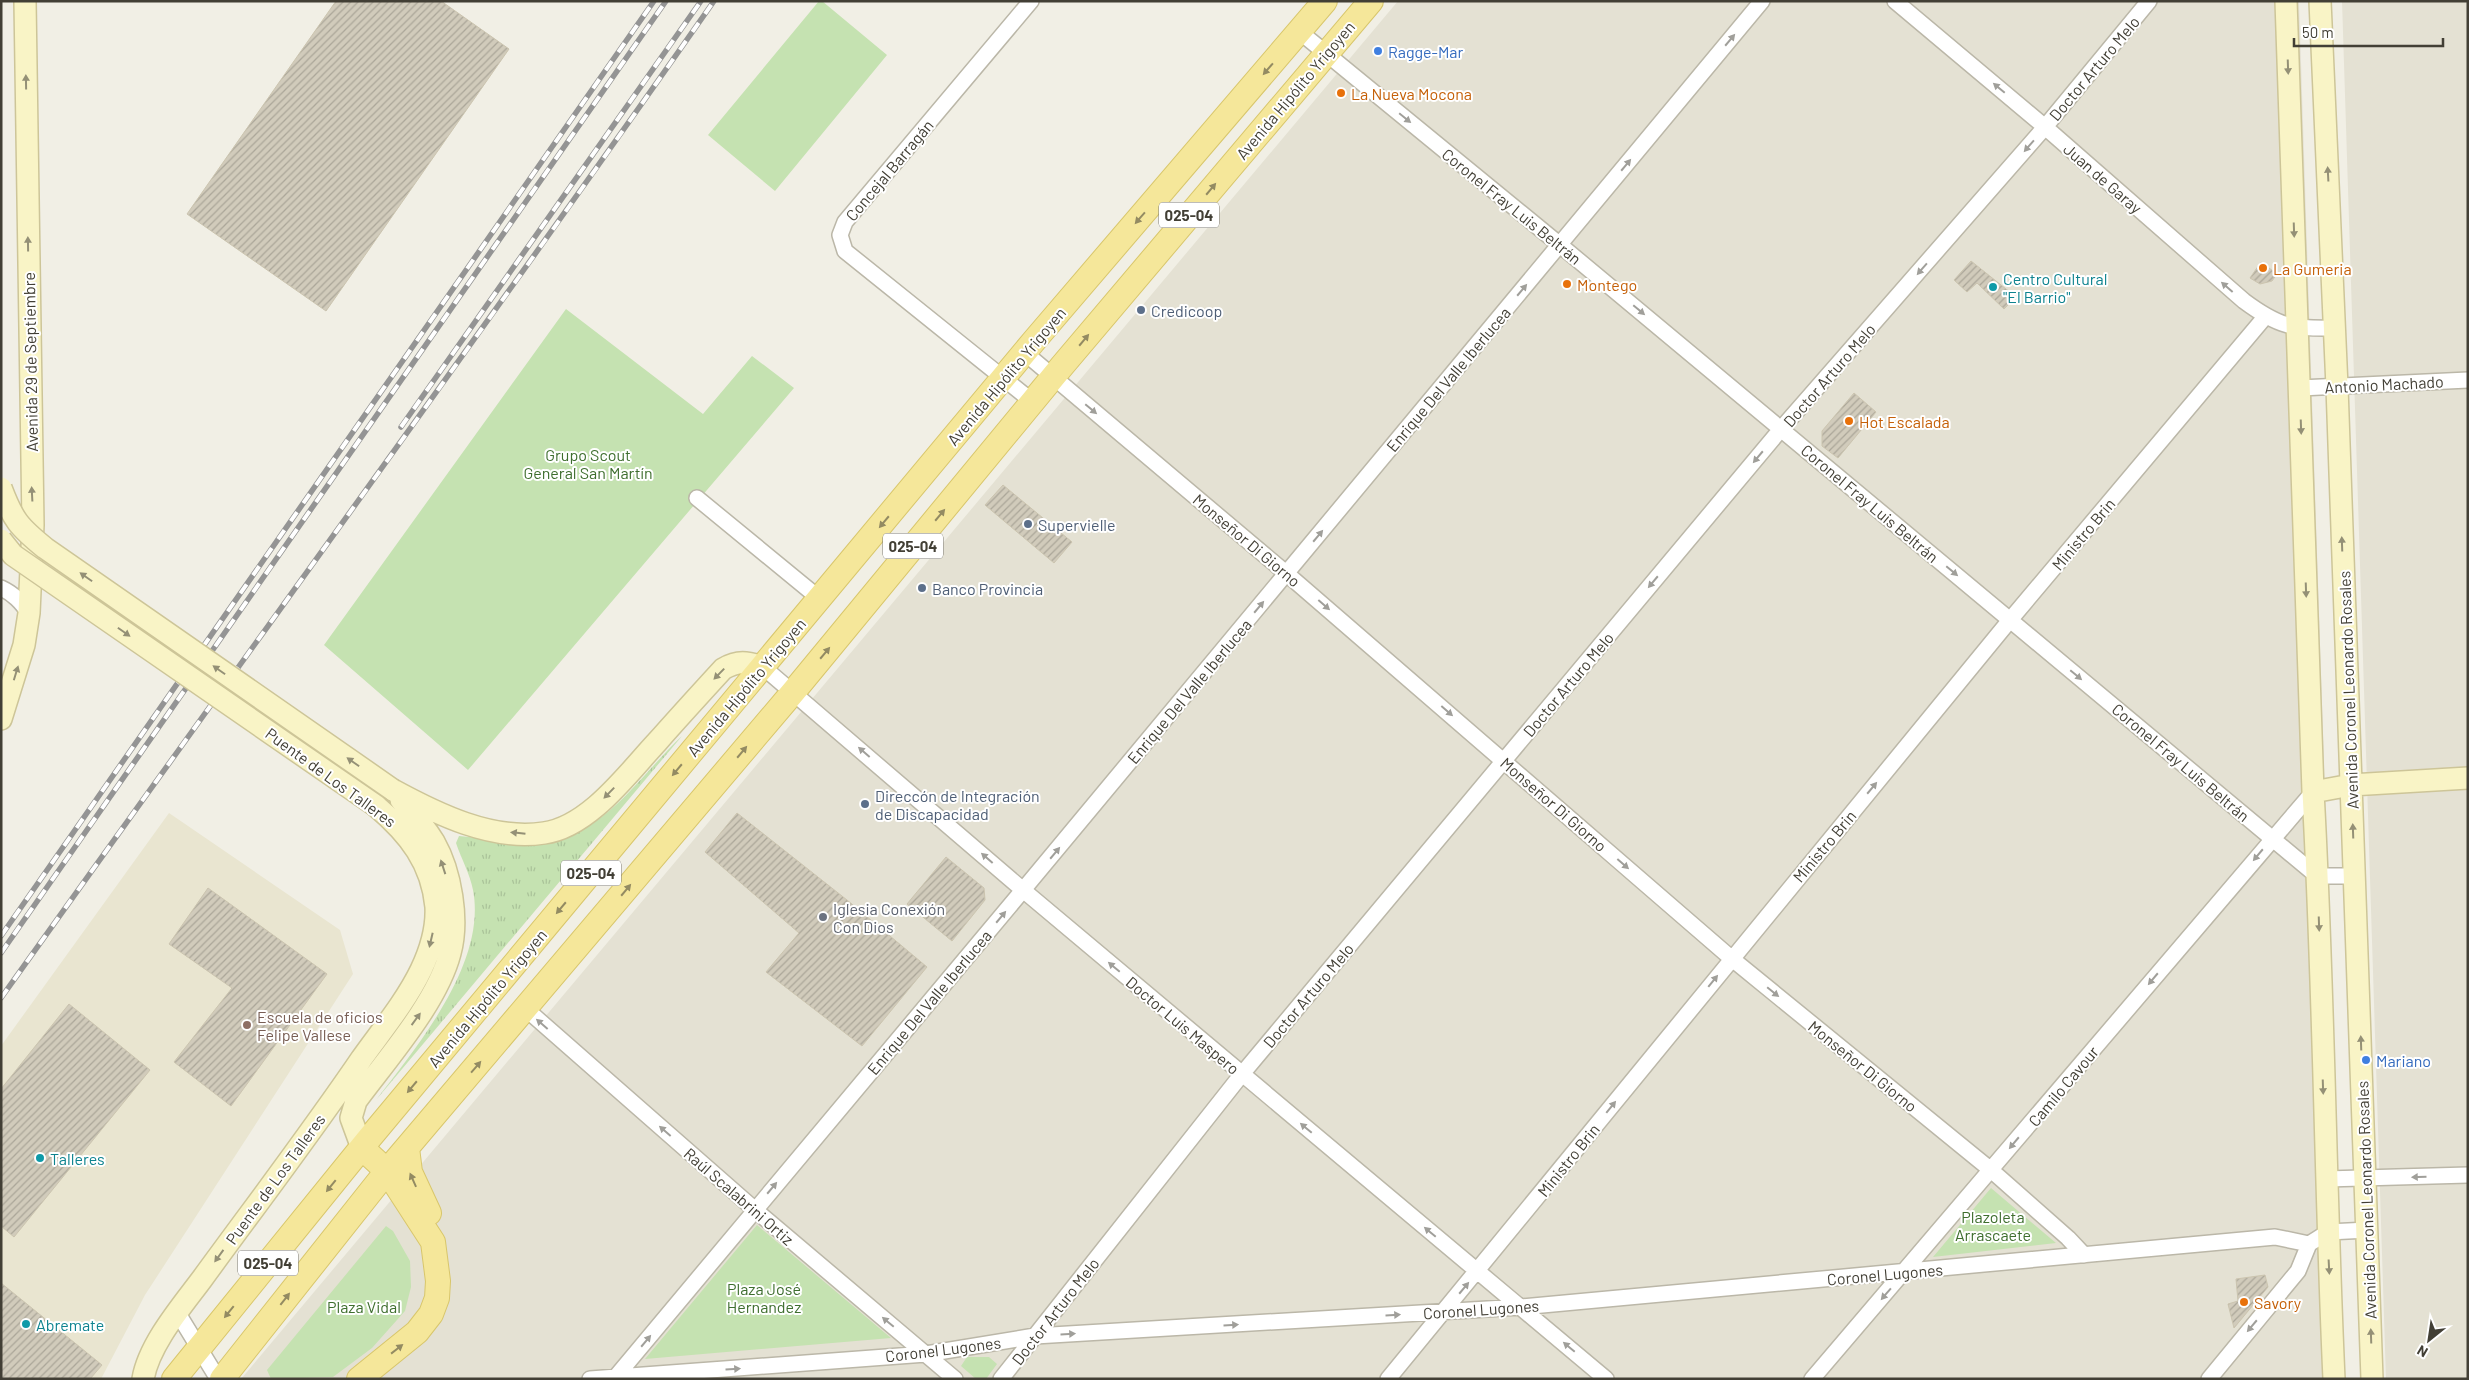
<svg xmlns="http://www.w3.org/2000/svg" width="2469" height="1380" font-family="Barlow,sans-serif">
<defs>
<pattern id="grass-tufts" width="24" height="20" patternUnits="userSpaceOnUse" patternTransform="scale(1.25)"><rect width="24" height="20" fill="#c5e2b1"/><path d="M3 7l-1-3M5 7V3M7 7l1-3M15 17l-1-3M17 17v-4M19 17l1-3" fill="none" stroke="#aac399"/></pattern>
<pattern id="building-hatch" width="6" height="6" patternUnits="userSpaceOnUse" patternTransform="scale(1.25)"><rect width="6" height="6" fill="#d1cbbb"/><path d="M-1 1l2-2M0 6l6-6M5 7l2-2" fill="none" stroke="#aba699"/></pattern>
</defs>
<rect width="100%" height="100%" fill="#f1efe5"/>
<!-- residential -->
<path fill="#e4e1d3" d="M1398 1H2299L2344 1379H241Z
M2342 1H2468V1379H2386Z"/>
<!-- education -->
<path fill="#e9e5d0" d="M169 813 340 930 353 974 145 1295 101 1379H1V1046Z"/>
<!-- grass -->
<path fill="url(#grass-tufts)" d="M682 736 376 1100C418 1045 487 963 473 890 470 874 461 858 456 843L459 836C484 838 509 845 535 843 601 841 638 777 682 736Z"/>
<!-- green -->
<path fill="#c5e2b1" d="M819 1H822L887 55 775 191 708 135Z
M566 309 703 414 752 356 794 388 468 770 324 645Z
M1991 1188 2056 1243 1933 1257Z
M757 1225 891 1338 645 1359Z
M386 1226 393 1231 410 1261 411 1287 405 1311 372 1348 333 1377 271 1379 267 1370Z
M967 1357H989L997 1364 986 1379H976L961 1366Z"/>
<!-- building -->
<path fill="url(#building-hatch)" stroke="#cbc4af" d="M336 1H441L509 49 326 311 187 214Z
M1971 261 2016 297 2004 309 1977 283 1967 292 1954 280Z
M2261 262 2277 274 2272 281 2260 284 2250 278Z
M1854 393 1876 412 1838 458 1822 446V431Z
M1003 485 1072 542 1054 563 985 505Z
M737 813 847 900 927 967 862 1046 766 972 799 933 705 852Z
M946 857 984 888 985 900 952 941 907 904Z
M208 888 327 974 231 1106 174 1062 232 988 169 944Z
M69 1004 150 1070 14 1237 1 1226V1089Z
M2265 1275 2268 1287 2234 1328 2228 1304 2238 1301 2236 1279Z
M1 1283 102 1365 90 1379H1Z"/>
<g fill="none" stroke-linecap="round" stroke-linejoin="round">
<defs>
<path id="street" d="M1031 1 845 222 840 235 845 251 1033 402
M1895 1 2045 127 2244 301C2279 327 2292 329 2335 328
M1300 32 1560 245 2310 870 2318 876H2354
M1025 353 1287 574 1731 958 1991 1170 2068 1238 2084 1255
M2300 388 2468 380
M697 498 820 599
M1 588C14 594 21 602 29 613
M763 667 1023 890 1606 1379
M526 1009 754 1209 955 1379
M2326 1179 2468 1175
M177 1312 218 1379
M590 1379 926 1354 1035 1336 1521 1307 2275 1237 2309 1244 2328 1232 2368 1230
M614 1379 1023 890 1762 1
M1001 1379 1242 1074 1781 429 2045 127 2149 1
M1388 1379 2010 620 2265 317
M1812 1379 2313 792
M2209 1379 2298 1271 2309 1244"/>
<path id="secondary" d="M2286 1 2313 792C2324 987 2325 1183 2334 1379
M2320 1 2337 387 2372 1379
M1 719 24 645 29 613 33 525 25 1
M393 790C437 814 492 841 544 833 589 827 628 773 657 742 679 717 701 693 723 669 738 660 747 662 763 667
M2313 792 2351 785 2468 778
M362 1148 351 1118 356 1101C387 1059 437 1003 450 953 459 920 451 872 434 842 425 827 413 813 401 800
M143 1379C149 1344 182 1306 202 1279 256 1205 311 1133 362 1058 382 1030 406 1001 421 970 430 951 437 928 436 907 432 863 409 834 376 806"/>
<path id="primary" d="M407 1148 410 1172 429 1213
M174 1379 367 1141 1033 342 1325 1
M222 1379 387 1171 794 691 1062 366 1371 1
M359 1379 417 1332 431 1314 437 1298 438 1281 433 1242 387 1171 362 1148"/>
</defs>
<!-- street casing -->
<use href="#street" stroke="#bbb7a8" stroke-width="18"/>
<!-- secondary casing -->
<use href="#secondary" stroke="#cdc598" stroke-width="24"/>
<!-- primary casing -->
<use href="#primary" stroke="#d8c66b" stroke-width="26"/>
<!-- street -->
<use href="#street" stroke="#fff" stroke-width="15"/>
<!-- secondary -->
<use href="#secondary" stroke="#f9f4c6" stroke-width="21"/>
<!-- primary -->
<use href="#primary" stroke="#f5e79a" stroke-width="24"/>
<defs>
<path id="rail" d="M401 427 701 1
M1 936 654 1
M1 953 666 1
M1 998C238 665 480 336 714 1"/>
</defs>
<!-- rail casing -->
<use href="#rail" stroke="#949494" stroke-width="5.5"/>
<!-- rail -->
<use href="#rail" stroke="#fff" stroke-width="4" stroke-dasharray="11" stroke-linecap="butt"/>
<defs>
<path id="secondary-bridge" d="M1 488C13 520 19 527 45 548L393 790
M1 540 13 555 376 806"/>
</defs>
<!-- secondary-bridge casing -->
<use href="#secondary-bridge" stroke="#cdc598" stroke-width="24" stroke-linecap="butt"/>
<!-- secondary-bridge -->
<use href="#secondary-bridge" stroke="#f9f4c6" stroke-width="21"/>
</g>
<!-- one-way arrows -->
<defs><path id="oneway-solid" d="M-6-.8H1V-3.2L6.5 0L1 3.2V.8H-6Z" transform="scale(1.25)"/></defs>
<g fill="#a09f9a">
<use href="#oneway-solid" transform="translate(1730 40) rotate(-50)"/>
<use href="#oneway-solid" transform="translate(1999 88) rotate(-140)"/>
<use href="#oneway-solid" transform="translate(1405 118) rotate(39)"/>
<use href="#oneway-solid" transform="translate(2029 146) rotate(131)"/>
<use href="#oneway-solid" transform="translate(1626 165) rotate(-50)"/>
<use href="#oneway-solid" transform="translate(1922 269) rotate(131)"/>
<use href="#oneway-solid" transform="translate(2227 287) rotate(-139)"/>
<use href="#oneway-solid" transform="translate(1522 290) rotate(-50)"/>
<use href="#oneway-solid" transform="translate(1639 310) rotate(40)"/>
<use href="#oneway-solid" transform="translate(1091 409) rotate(40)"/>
<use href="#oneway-solid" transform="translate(1758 457) rotate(130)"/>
<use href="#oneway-solid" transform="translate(1318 536) rotate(-50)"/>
<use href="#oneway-solid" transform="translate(1952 571) rotate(40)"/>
<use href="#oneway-solid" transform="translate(1653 582) rotate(130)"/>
<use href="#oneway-solid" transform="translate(1324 605) rotate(41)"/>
<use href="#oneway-solid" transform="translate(1259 607) rotate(-50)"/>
<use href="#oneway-solid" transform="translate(2076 675) rotate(40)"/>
<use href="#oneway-solid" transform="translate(1447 711) rotate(41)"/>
<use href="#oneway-solid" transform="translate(864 752) rotate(-139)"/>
<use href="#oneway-solid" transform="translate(1872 788) rotate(-50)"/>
<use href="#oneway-solid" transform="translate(1055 853) rotate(-50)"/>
<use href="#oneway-solid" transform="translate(2258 855) rotate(130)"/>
<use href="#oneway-solid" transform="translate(987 858) rotate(-139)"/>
<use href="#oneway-solid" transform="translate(1623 864) rotate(41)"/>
<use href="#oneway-solid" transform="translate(1001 917) rotate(-50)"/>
<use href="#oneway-solid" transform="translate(1114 967) rotate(-140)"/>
<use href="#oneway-solid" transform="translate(2153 979) rotate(130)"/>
<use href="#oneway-solid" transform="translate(1713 981) rotate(-51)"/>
<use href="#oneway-solid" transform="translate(1773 992) rotate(39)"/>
<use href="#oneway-solid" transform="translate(542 1024) rotate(-139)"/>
<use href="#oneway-solid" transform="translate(1611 1107) rotate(-51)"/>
<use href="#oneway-solid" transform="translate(1306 1128) rotate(-140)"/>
<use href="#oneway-solid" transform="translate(665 1131) rotate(-139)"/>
<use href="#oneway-solid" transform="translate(2014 1143) rotate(130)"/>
<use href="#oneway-solid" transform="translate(2419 1177) rotate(178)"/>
<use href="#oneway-solid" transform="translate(772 1188) rotate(-50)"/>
<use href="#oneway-solid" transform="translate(1430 1232) rotate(-140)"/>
<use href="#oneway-solid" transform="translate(1464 1288) rotate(-50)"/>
<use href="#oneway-solid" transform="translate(1886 1294) rotate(131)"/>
<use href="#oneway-solid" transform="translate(1393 1315) rotate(-3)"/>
<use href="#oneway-solid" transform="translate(888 1322) rotate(-140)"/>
<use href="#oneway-solid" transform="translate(1231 1325) rotate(-3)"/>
<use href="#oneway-solid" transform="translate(2252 1326) rotate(130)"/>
<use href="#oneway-solid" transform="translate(1068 1334) rotate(-3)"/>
<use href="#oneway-solid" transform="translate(646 1341) rotate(-50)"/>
<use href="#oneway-solid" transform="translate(1569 1347) rotate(-140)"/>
<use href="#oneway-solid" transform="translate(733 1369) rotate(-4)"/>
</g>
<g fill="#949076">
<use href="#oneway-solid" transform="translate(2288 67) rotate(88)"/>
<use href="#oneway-solid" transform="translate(26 82) rotate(-91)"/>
<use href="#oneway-solid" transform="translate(2328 174) rotate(-93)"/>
<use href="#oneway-solid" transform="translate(2294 230) rotate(88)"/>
<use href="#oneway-solid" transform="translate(28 244) rotate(-91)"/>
<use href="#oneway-solid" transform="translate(2301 427) rotate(88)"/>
<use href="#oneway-solid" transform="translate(32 494) rotate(-93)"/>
<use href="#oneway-solid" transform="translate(2342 544) rotate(-92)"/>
<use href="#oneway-solid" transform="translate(86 577) rotate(-145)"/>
<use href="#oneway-solid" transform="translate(2306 590) rotate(88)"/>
<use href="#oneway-solid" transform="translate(124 632) rotate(35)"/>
<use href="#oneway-solid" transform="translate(219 670) rotate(-145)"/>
<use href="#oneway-solid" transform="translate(16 673) rotate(-73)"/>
<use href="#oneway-solid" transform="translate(719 674) rotate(134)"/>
<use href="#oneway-solid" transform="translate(353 762) rotate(-145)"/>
<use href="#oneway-solid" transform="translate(609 793) rotate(134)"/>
<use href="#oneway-solid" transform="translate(2353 831) rotate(-92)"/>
<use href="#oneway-solid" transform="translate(518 833) rotate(-174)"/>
<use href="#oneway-solid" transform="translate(443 867) rotate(-108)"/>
<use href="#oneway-solid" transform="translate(2319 924) rotate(88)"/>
<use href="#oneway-solid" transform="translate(431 940) rotate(103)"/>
<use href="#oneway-solid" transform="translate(416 1019) rotate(-54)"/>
<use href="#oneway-solid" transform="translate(2361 1043) rotate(-92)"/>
<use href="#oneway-solid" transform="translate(2323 1087) rotate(88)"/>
<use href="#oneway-solid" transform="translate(219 1256) rotate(126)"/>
<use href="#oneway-solid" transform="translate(2329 1267) rotate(87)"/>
<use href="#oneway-solid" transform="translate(2371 1336) rotate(-92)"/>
</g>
<g fill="#938b62">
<use href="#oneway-solid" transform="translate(1268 69) rotate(131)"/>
<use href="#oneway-solid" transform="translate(1211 189) rotate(-50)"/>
<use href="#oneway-solid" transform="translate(1140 218) rotate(131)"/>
<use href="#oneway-solid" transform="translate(1084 340) rotate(-50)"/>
<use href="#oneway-solid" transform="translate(940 515) rotate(-50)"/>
<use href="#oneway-solid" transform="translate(884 522) rotate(130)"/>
<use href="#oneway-solid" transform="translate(825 653) rotate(-50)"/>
<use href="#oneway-solid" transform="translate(742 752) rotate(-50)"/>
<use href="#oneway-solid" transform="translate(677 770) rotate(130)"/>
<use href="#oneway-solid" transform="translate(626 890) rotate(-50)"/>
<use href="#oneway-solid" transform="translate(561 908) rotate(130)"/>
<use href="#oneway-solid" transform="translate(476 1067) rotate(-49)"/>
<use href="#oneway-solid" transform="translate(412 1087) rotate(130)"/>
<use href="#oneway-solid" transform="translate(413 1180) rotate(-114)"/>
<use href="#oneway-solid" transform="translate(331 1186) rotate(129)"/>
<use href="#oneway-solid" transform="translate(285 1299) rotate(-52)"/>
<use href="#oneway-solid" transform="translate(229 1312) rotate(129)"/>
<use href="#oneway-solid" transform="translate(397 1349) rotate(-38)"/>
</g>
<!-- markers -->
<g fill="#3f7fe0" stroke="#fff" stroke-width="2">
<circle cx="1378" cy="51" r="5"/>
<circle cx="2366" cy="1060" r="5"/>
</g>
<g fill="#e8710a" stroke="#fff" stroke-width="2">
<circle cx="1341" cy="93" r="5"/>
<circle cx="2263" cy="268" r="5"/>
<circle cx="1567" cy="284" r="5"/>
<circle cx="1849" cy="421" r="5"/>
<circle cx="2244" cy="1302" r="5"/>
</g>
<g fill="#0f9aa8" stroke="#fff" stroke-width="2">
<circle cx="1993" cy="287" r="5"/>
<circle cx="40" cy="1158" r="5"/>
<circle cx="26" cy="1324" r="5"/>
</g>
<g fill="#5c6f8a" stroke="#fff" stroke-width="2">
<circle cx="1141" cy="310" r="5"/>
<circle cx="1028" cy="524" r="5"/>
<circle cx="922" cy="588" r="5"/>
<circle cx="865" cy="804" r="5"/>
</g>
<circle fill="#6b7280" stroke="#fff" stroke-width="2" cx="823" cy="917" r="5"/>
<circle fill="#8d6e63" stroke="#fff" stroke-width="2" cx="247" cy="1025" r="5"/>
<g text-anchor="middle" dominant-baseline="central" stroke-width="4" stroke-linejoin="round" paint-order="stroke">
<!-- shield labels -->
<g fill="#fff" stroke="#7b7972" stroke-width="1">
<rect x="1159" y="202.5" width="60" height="25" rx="4"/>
<rect x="883" y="533.5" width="60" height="25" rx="4"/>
<rect x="561" y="860.5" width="60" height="25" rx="4"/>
<rect x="238" y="1250.5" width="60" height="25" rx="4"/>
</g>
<g font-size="15" font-weight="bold" fill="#423f35">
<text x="1189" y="215">025-04</text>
<text x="913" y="546">025-04</text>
<text x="591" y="873">025-04</text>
<text x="268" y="1263">025-04</text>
</g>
<!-- shop labels -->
<g font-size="16" fill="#366cbe" stroke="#fff" text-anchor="start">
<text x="1388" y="51">Ragge-Mar</text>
<text x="2376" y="1060">Mariano</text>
</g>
<!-- street labels -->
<g font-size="16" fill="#423f35" stroke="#fff">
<text transform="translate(2094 68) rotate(-50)">Doctor Arturo Melo</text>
<text transform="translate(1295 90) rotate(-50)">Avenida Hipólito Yrigoyen</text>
<text transform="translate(889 170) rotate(-50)">Concejal Barragán</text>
<text transform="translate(2103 178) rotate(41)">Juan de Garay</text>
<text transform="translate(1512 206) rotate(39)">Coronel Fray Luis Beltrán</text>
<text transform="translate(30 362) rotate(-91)">Avenida 29 de Septiembre</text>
<text transform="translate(1829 375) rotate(-49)">Doctor Arturo Melo</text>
<text transform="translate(1006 376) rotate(-50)">Avenida Hipólito Yrigoyen</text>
<text transform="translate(1448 379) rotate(-50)">Enrique Del Valle Iberlucea</text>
<text transform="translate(2384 384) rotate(-3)">Antonio Machado</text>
<text transform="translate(1870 503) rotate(40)">Coronel Fray Luis Beltrán</text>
<text transform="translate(2083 534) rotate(-50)">Ministro Brin</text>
<text transform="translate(1247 540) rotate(40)">Monseñor Di Giorno</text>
<text transform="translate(1568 684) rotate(-50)">Doctor Arturo Melo</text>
<text transform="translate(746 687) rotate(-50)">Avenida Hipólito Yrigoyen</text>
<text transform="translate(2348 690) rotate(-92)">Avenida Coronel Leonardo Rosales</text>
<text transform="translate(1189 691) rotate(-50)">Enrique Del Valle Iberlucea</text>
<text transform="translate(2181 762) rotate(40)">Coronel Fray Luis Beltrán</text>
<text transform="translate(331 777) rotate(36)">Puente de Los Talleres</text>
<text transform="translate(1554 804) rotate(41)">Monseñor Di Giorno</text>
<text transform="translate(1824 846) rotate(-50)">Ministro Brin</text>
<text transform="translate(1308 995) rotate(-50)">Doctor Arturo Melo</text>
<text transform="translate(487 998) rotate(-50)">Avenida Hipólito Yrigoyen</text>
<text transform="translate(929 1002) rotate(-50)">Enrique Del Valle Iberlucea</text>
<text transform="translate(1183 1025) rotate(40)">Doctor Luis Maspero</text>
<text transform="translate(1863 1066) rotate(39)">Monseñor Di Giorno</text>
<text transform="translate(2063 1086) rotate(-50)">Camilo Cavour</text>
<text transform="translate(1568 1160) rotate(-51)">Ministro Brin</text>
<text transform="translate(275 1179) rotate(-54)">Puente de Los Talleres</text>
<text transform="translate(739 1196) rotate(41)">Raúl Scalabrini Ortiz</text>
<text transform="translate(2366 1200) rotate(-92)">Avenida Coronel Leonardo Rosales</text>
<text transform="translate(1885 1274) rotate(-5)">Coronel Lugones</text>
<text transform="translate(1481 1309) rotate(-4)">Coronel Lugones</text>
<text transform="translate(1055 1311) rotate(-52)">Doctor Arturo Melo</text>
<text transform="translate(943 1349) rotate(-7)">Coronel Lugones</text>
</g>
<!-- food labels -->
<g font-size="16" fill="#c56008" stroke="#fff" text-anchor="start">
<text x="1351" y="93">La Nueva Mocona</text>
<text x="2273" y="268">La Gumeria</text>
<text x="1577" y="284">Montego</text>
<text x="1859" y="421">Hot Escalada</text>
<text x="2254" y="1302">Savory</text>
</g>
<!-- culture labels -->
<g font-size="16" fill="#0d838f" stroke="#fff" text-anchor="start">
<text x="2003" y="278">Centro Cultural<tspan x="2003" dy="18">"El Barrio"</tspan></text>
<text x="50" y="1158">Talleres</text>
<text x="36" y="1324">Abremate</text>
</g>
<!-- service labels -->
<g font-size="16" fill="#4e5e75" stroke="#fff" text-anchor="start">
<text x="1151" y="310">Credicoop</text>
<text x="1038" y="524">Supervielle</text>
<text x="932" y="588">Banco Provincia</text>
<text x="875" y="795">Direccón de Integración<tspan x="875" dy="18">de Discapacidad</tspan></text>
</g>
<!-- park labels -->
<g font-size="16" fill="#3e6e2e" stroke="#fff">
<text x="588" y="454">Grupo Scout<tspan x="588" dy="18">General San Martín</tspan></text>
<text x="1993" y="1216">Plazoleta<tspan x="1993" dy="18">Arrascaete</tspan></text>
<text x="764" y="1288">Plaza José<tspan x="764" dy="18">Hernandez</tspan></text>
<text x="364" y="1306">Plaza Vidal</text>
</g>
<!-- worship labels -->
<g font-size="16" fill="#5b616d" stroke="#fff" text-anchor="start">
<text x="833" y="908">Iglesia Conexión<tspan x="833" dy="18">Con Dios</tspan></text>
</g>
<!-- education labels -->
<g font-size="16" fill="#785e54" stroke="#fff" text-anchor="start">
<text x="257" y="1016">Escuela de oficios<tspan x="257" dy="18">Felipe Vallese</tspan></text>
</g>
</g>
<!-- border -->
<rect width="2469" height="1380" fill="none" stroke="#423f35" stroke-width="5"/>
<!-- north arrow -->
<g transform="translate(2429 1340) rotate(210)" stroke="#ffffff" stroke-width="4" paint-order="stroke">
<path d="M0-4L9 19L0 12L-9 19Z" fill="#423f35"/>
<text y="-8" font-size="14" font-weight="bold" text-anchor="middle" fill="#423f35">N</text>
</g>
<!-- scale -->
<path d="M2294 38v8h149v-8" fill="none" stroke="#423f35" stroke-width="2.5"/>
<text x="2302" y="38" font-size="15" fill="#423f35" stroke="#ffffff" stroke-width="4" paint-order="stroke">50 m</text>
</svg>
